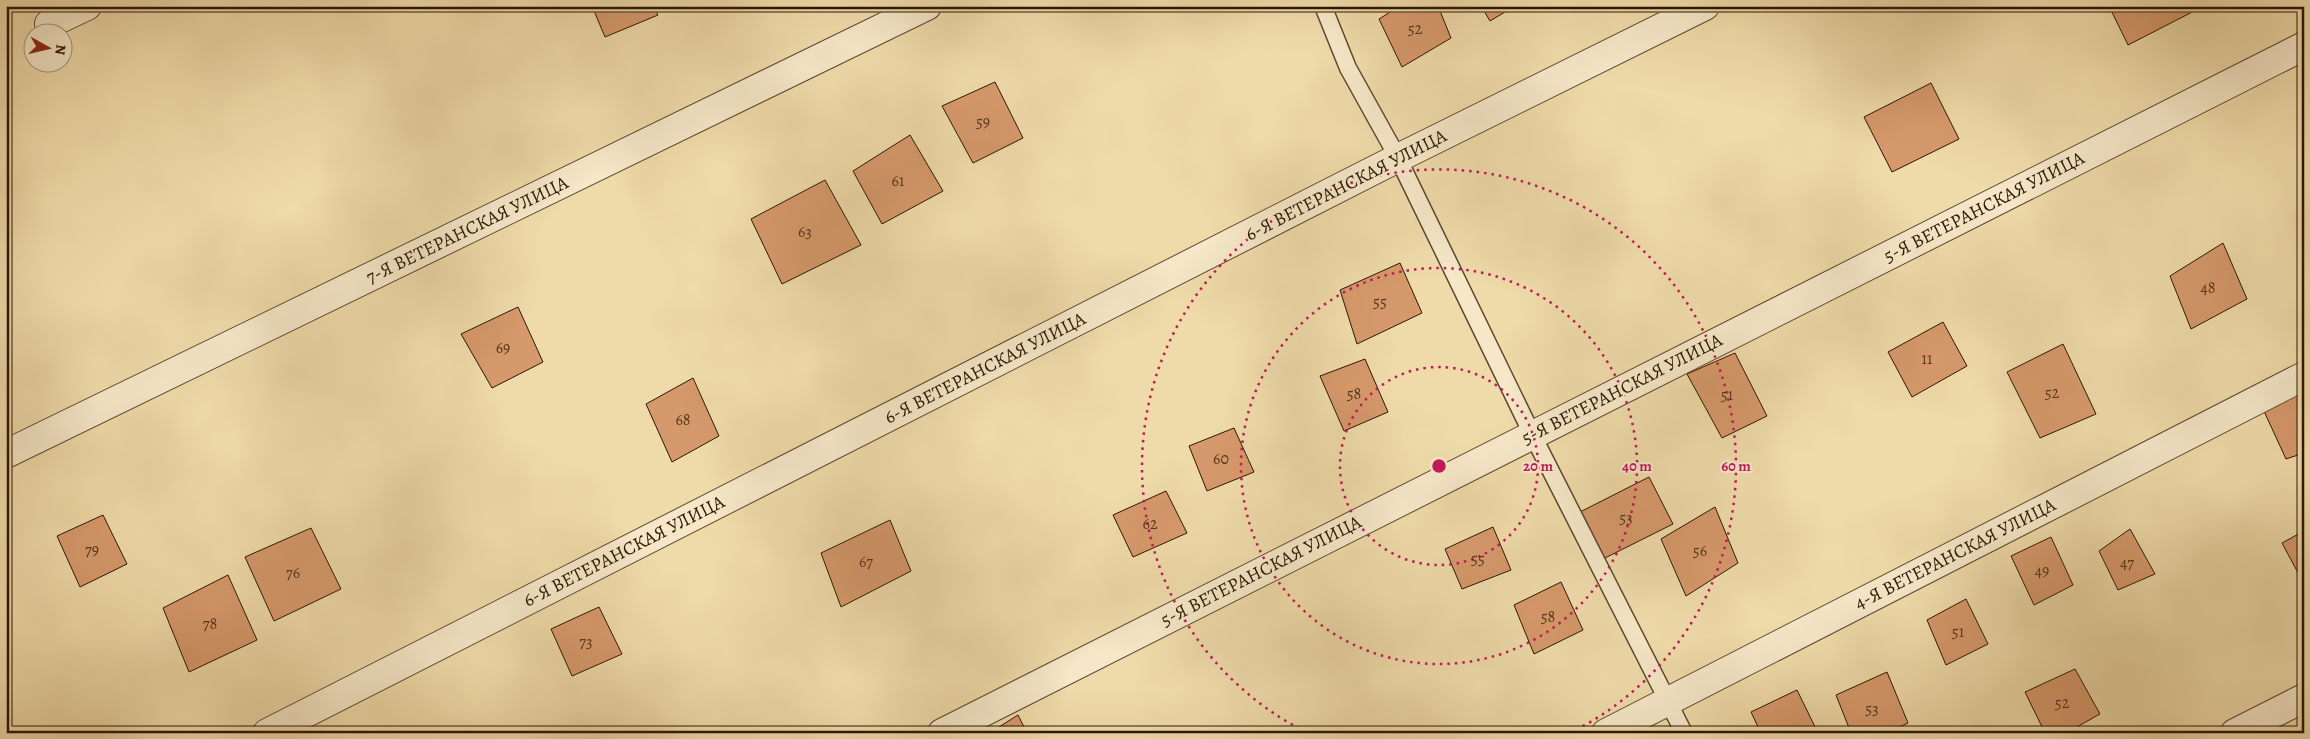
<svg xmlns="http://www.w3.org/2000/svg" width="2310" height="739" font-family="Alegreya,serif">
<rect width="100%" height="100%" fill="#efdaa9"/>
<filter id="stains"><feTurbulence type="fractalNoise" baseFrequency=".004" numOctaves="4"/><feColorMatrix values="0 0 0 0 .2 0 0 0 0 .09 0 0 0 0 .02 0 0 0 .5 -.17"/></filter>
<radialGradient id="worn" r=".72"><stop offset=".6" stop-color="#630" stop-opacity="0"/><stop offset="1" stop-color="#630" stop-opacity=".3"/></radialGradient>
<!-- building -->
<path fill="#d6996b" stroke="#2b1604" d="M592 6H653L658 15 605 37Z
M1400 6H1438L1451 38 1402 67 1379 19Z
M1481 6H1515L1490 21Z
M2109 6H2204L2128 45Z
M995 82 1023 138 973 163 942 106Z
M1931 83 1959 139 1892 172 1864 117Z
M910 135 943 191 882 224 853 171Z
M825 180 861 245 782 284 751 219Z
M2223 243 2247 299 2191 329 2170 276Z
M1400 263 1422 313 1357 344 1340 290Z
M518 307 543 362 492 388 461 334Z
M1943 322 1967 366 1912 397 1888 352Z
M2063 344 2096 414 2040 438 2007 372Z
M1735 353 1767 416 1722 438 1687 374Z
M1365 359 1388 412 1344 431 1320 376Z
M693 378 719 436 672 462 646 404Z
M2304 391V453L2286 459 2263 409Z
M1234 428 1254 472 1207 491 1189 446Z
M1649 477 1673 524 1603 559 1580 512Z
M1166 491 1187 533 1133 557 1113 515Z
M1715 507 1738 563 1686 596 1661 539Z
M103 515 127 564 80 587 57 536Z
M890 520 911 571 841 607 821 553Z
M1493 527 1511 570 1462 589 1445 549Z
M311 528 341 589 274 621 245 557Z
M2130 529 2155 574 2118 590 2099 551Z
M2304 531V584L2282 543Z
M2051 537 2073 585 2034 605 2011 556Z
M228 575 257 640 189 672 163 608Z
M1561 582 1583 630 1534 654 1514 605Z
M1966 599 1988 644 1946 665 1927 620Z
M599 607 622 654 572 676 551 629Z
M2075 669 2100 714 2066 733H2045L2025 692Z
M1887 672 1908 723 1887 733H1851L1836 695Z
M1797 690 1818 733H1761L1751 712Z
M1018 715 1027 733H991V732Z"/>
<g fill="none" stroke-linecap="round" stroke-linejoin="round">
<defs>
<path id="service" d="M1323 6 1348 68 1398 158 1532 434 1684 733"/>
<path id="minor" d="M49 24 87 6
M6 454 927 6
M267 733 1398 158 1705 6
M942 733 2304 46
M1606 733 2304 376
M2235 733 2304 698"/>
</defs>
<!-- service casing -->
<use href="#service" stroke="#5c472d" stroke-width="19"/>
<!-- minor casing -->
<use href="#minor" stroke="#5c472d" stroke-width="30"/>
<!-- service -->
<use href="#service" stroke="#f5e7c7" stroke-width="16"/>
<!-- minor -->
<use href="#minor" stroke="#f5e7c7" stroke-width="28"/>
</g>
<!-- distance rings -->
<g fill="none" stroke="#c2185b" stroke-width="2.5" stroke-dasharray="2.5 5">
<circle cx="1439" cy="466" r="99"/>
<circle cx="1439" cy="466" r="198"/>
<path d="M1306 732A297 297 0 1 1 1572 732"/>
</g>
<g text-anchor="middle" dominant-baseline="central" stroke-width="4" stroke-linejoin="round" paint-order="stroke">
<!-- number labels -->
<g font-size="16" fill="#56371e">
<text x="1415" y="29">52</text>
<text x="983" y="122">59</text>
<text x="898" y="181">61</text>
<text x="805" y="232">63</text>
<text x="2208" y="288">48</text>
<text x="1380" y="302">55</text>
<text x="503" y="348">69</text>
<text x="1927" y="359">11</text>
<text x="2052" y="393">52</text>
<text x="1354" y="394">58</text>
<text x="1727" y="395">51</text>
<text x="683" y="420">68</text>
<text x="1221" y="459">60</text>
<text x="1626" y="518">53</text>
<text x="1150" y="524">62</text>
<text x="92" y="550">79</text>
<text x="1700" y="551">56</text>
<text x="1478" y="559">55</text>
<text x="866" y="562">67</text>
<text x="2127" y="563">47</text>
<text x="2042" y="571">49</text>
<text x="293" y="573">76</text>
<text x="1548" y="617">58</text>
<text x="210" y="624">78</text>
<text x="1958" y="632">51</text>
<text x="586" y="642">73</text>
<text x="2062" y="703">52</text>
<text x="1872" y="709">53</text>
</g>
<!-- street labels -->
<g font-size="19" fill="#2b1604" stroke="#f5e7c7">
<text transform="translate(1346 185) rotate(-27)">6-Я ВЕТЕРАНСКАЯ УЛИЦА</text>
<text transform="translate(1984 207) rotate(-27)">5-Я ВЕТЕРАНСКАЯ УЛИЦА</text>
<text transform="translate(467 230) rotate(-26)">7-Я ВЕТЕРАНСКАЯ УЛИЦА</text>
<text transform="translate(985 368) rotate(-27)">6-Я ВЕТЕРАНСКАЯ УЛИЦА</text>
<text transform="translate(1622 389) rotate(-27)">5-Я ВЕТЕРАНСКАЯ УЛИЦА</text>
<text transform="translate(624 551) rotate(-27)">6-Я ВЕТЕРАНСКАЯ УЛИЦА</text>
<text transform="translate(1955 554) rotate(-27)">4-Я ВЕТЕРАНСКАЯ УЛИЦА</text>
<text transform="translate(1261 571) rotate(-27)">5-Я ВЕТЕРАНСКАЯ УЛИЦА</text>
</g>
</g>
<circle cx="1439" cy="466" r="8" fill="#c2185b" stroke="#f5e7c7" stroke-width="2.5"/>
<g font-size="15" text-anchor="middle" font-weight="bold" fill="#c2185b" stroke="#f5e7c7" stroke-width="4" stroke-linejoin="round" paint-order="stroke">
<text x="1538" y="471">20 m</text>
<text x="1637" y="471">40 m</text>
<text x="1736" y="471">60 m</text>
</g>
<!-- margin -->
<rect width="2310" height="739" fill="none" stroke="#efdaa9" stroke-width="25"/>
<rect x="8" y="8" width="2295" height="724" fill="none" stroke="#2b1604" stroke-width="2.5"/>
<rect x="12" y="12" width="2285" height="714" fill="none" stroke="#2b1604"/>
<!-- north arrow -->
<g transform="translate(48 48) rotate(98)"><circle r="24" fill="#f5e7c7" stroke="#a49379"/>
<path d="M0-4L9 19L0 12L-9 19Z" fill="#8f2418"/>
<text y="-8" font-size="14" font-weight="bold" text-anchor="middle" fill="#2b1604">N</text>
</g>
<rect width="100%" height="100%" filter="url(#stains)"/>
<rect width="100%" height="100%" fill="url(#worn)"/>
</svg>
